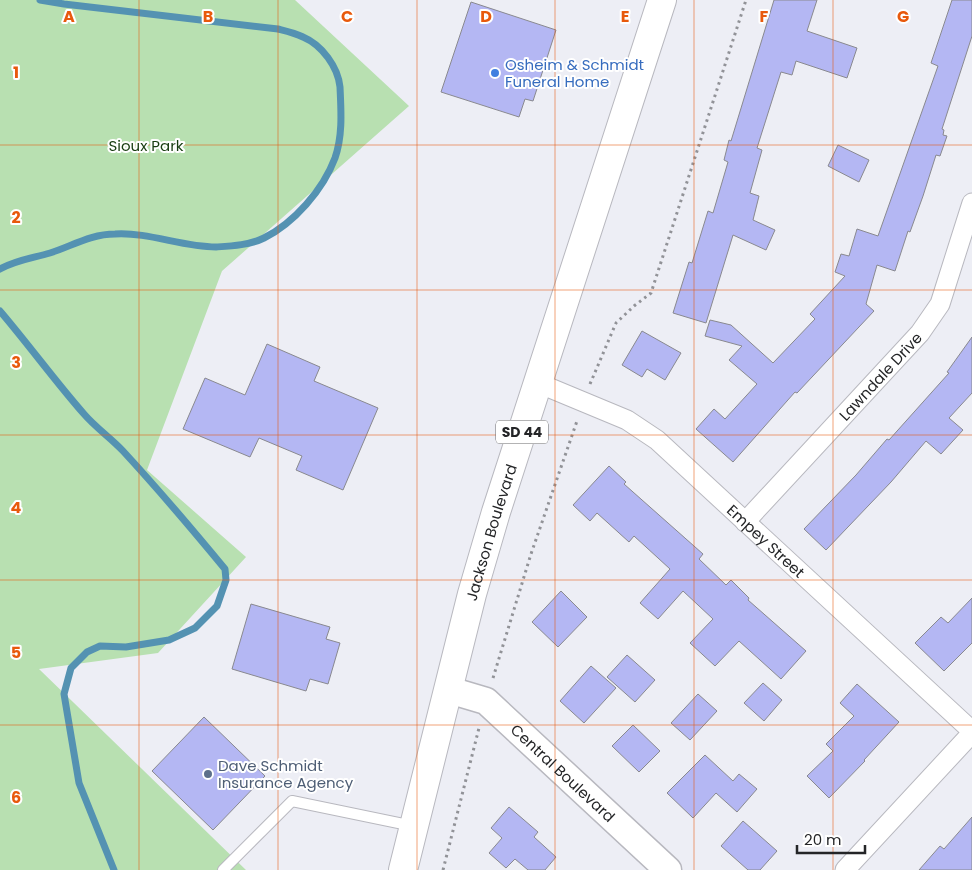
<svg xmlns="http://www.w3.org/2000/svg" width="972" height="870" font-family="Poppins,sans-serif">
<rect width="100%" height="100%" fill="#edeef5"/>
<!-- green -->
<path fill="#b8e0b1" d="M0 0H295L409 106 222 271 147 470 246 557 158 653 39 669 246 870H0Z"/>
<g fill="none" stroke-linecap="round" stroke-linejoin="round">
<!-- stream -->
<path stroke="#5492b2" stroke-width="7" d="M0 269C16 260 33 258 50 253 72 246 91 234 115 234 149 232 182 247 216 247 231 246 250 245 264 238 294 223 323 190 335 158 343 135 341 110 340 87 338 67 322 45 303 37 295 33 286 31 278 29L64 4 40 0
M0 311C29 345 55 381 84 414 96 428 111 438 123 451 158 489 192 529 225 569L226 580 217 606 195 628 169 640 126 647 100 646 87 652 71 668 64 694 79 783 114 870"/>
</g>
<!-- building -->
<path fill="#b4b7f3" stroke="#89898f" d="M774 0H817L807 31 857 48 847 78 796 61 792 75 781 72 757 148 762 150 750 193 759 196 753 220 775 230 766 250 733 235 706 323 673 313 689 262 692 263 708 211 713 213 728 162 724 160 729 140 731 141Z
M952 0H972V36L942 129 944 130 943 135 947 136 940 156 936 155 923 196 910 232 908 231 895 271 877 265 866 304 874 311 797 393 795 392 733 462 696 429 714 409 725 419 757 384 729 360 742 346 705 336 710 320 731 325 773 363 815 319 810 314 845 276 835 272 841 254 849 256 857 229 878 236 938 66 931 63Z
M471 2 556 30 533 101 525 99 519 117 441 92Z
M838 145 869 160 859 182 828 166Z
M642 331 681 353 665 380 647 369 642 377 622 365Z
M972 337V393L949 418 963 430 941 454 926 441 891 482 826 550 804 529 856 475 887 439 889 440 949 373 947 372Z
M267 344 320 367 314 381 378 408 343 490 296 470 302 456 259 438 250 457 183 429 205 378 245 395Z
M609 466 626 482 624 484 703 554 699 559 726 585 731 580 749 598 748 600 806 651 781 679 739 641 715 666 690 643 713 619 683 591 658 619 640 603 670 569 634 536 629 542 597 513 590 521 573 505Z
M561 591 587 617 558 647 532 622Z
M972 598V643L944 671 915 643 941 617 948 623Z
M251 604 330 627 326 639 340 643 328 684 310 679 306 691 232 669Z
M627 655 655 680 635 702 607 677Z
M591 666 616 688 584 723 560 701Z
M763 683 782 700 764 721 744 703Z
M857 684 899 722 864 760 865 761 829 798 807 776 833 751 826 744 854 716 840 703Z
M698 694 717 711 690 740 671 723Z
M204 717 265 776 213 830 152 771Z
M633 725 660 751 639 772 612 746Z
M705 755 733 781 739 774 757 789 737 812 716 793 693 818 667 793Z
M509 807 538 832 534 837 556 857 545 870H528L515 859 506 868 489 853 502 838 491 828Z
M972 817V870H919L940 846 944 849Z
M743 821 777 851 760 870H748L721 846Z"/>
<g fill="none" stroke-linecap="round" stroke-linejoin="round">
<defs>
<path id="lane" d="M223 870 292 801 413 826"/>
<g id="street">
<path id="s1" d="M538 383 627 420 657 440 972 731"/>
<path id="s2" d="M745 522 920 333 940 304 972 203"/>
<path d="M845 870 972 733"/>
</g>
<g id="secondary">
<path id="s3" d="M449 690 486 701 668 870"/>
</g>
<g id="primary">
<path id="s4" d="M403 870 472 594 496 512 662 0"/>
</g>
</defs>
<!-- lane casing -->
<use href="#lane" stroke="#b8b8bf" stroke-width="12"/>
<!-- street casing -->
<use href="#street" stroke="#b8b8bf" stroke-width="21"/>
<!-- secondary casing -->
<use href="#secondary" stroke="#b8b8bf" stroke-width="29"/>
<!-- primary casing -->
<use href="#primary" stroke="#b8b8bf" stroke-width="30"/>
<!-- path -->
<path stroke="#919297" stroke-width="3" stroke-dasharray="2.5 4" stroke-linecap="butt" d="M590 384 616 323 634 306 651 293 746 0
M493 678 531 554 577 421
M443 870 479 728"/>
<!-- lane -->
<use href="#lane" stroke="#fff" stroke-width="10"/>
<!-- street -->
<use href="#street" stroke="#fff" stroke-width="19"/>
<!-- secondary -->
<use href="#secondary" stroke="#fff" stroke-width="26"/>
<!-- primary -->
<use href="#primary" stroke="#fff" stroke-width="28"/>
</g>
<!-- grid -->
<path fill="none" stroke="#e8590c" stroke-width="1" stroke-opacity="0.55" d="M139 0V870M278 0V870M417 0V870M555 0V870M694 0V870M833 0V870M0 145H972M0 290H972M0 435H972M0 580H972M0 725H972"/>
<!-- markers -->
<circle fill="#3f7fe0" stroke="#fff" stroke-width="2" cx="495" cy="73" r="5"/>
<circle fill="#5c6f8a" stroke="#fff" stroke-width="2" cx="208" cy="774" r="5"/>
<g text-anchor="middle" dominant-baseline="central" stroke-width="4" stroke-linejoin="round" paint-order="stroke">
<!-- shield labels -->
<rect fill="#fff" stroke="#666668" stroke-width="1" x="496" y="420.5" width="52" height="23" rx="4"/>
<g font-size="14" font-weight="bold" fill="#242527">
<text x="522" y="432">SD 44</text>
</g>
<!-- shop labels -->
<g font-size="15" fill="#366cbe" stroke="#fff" text-anchor="start">
<text x="505" y="64">Osheim &amp; Schmidt<tspan x="505" dy="17">Funeral Home</tspan></text>
</g>
<!-- park labels -->
<g font-size="15" fill="#173c10" stroke="#fff">
<text x="146" y="145">Sioux Park</text>
</g>
<!-- street labels -->
<g font-size="15" fill="#242527" stroke="#fff">
<text stroke="none"><textPath href="#s2" startOffset="199">Lawndale Drive</textPath></text>
<text stroke="none"><textPath href="#s4" startOffset="349">Jackson Boulevard</textPath></text>
<text stroke="none"><textPath href="#s1" startOffset="281">Empey Street</textPath></text>
<text stroke="none"><textPath href="#s3" startOffset="144">Central Boulevard</textPath></text>
</g>
<!-- service labels -->
<g font-size="15" fill="#4e5e75" stroke="#fff" text-anchor="start">
<text x="218" y="765">Dave Schmidt<tspan x="218" dy="17">Insurance Agency</tspan></text>
</g>
</g>
<g font-size="16" text-anchor="middle" font-weight="bold" fill="#e8590c" stroke="#fff" stroke-width="4" stroke-linejoin="round" paint-order="stroke">
<text x="69" y="22">A</text>
<text x="208" y="22">B</text>
<text x="347" y="22">C</text>
<text x="486" y="22">D</text>
<text x="625" y="22">E</text>
<text x="764" y="22">F</text>
<text x="903" y="22">G</text>
<text x="16" y="78">1</text>
<text x="16" y="223">2</text>
<text x="16" y="368">3</text>
<text x="16" y="513">4</text>
<text x="16" y="658">5</text>
<text x="16" y="803">6</text>
</g>
<!-- scale -->
<path d="M797 845v8h68v-8" fill="none" stroke="#242527" stroke-width="2.5"/>
<text x="804" y="845" font-size="15" fill="#242527" stroke="#ffffff" stroke-width="4" paint-order="stroke">20 m</text>
</svg>
